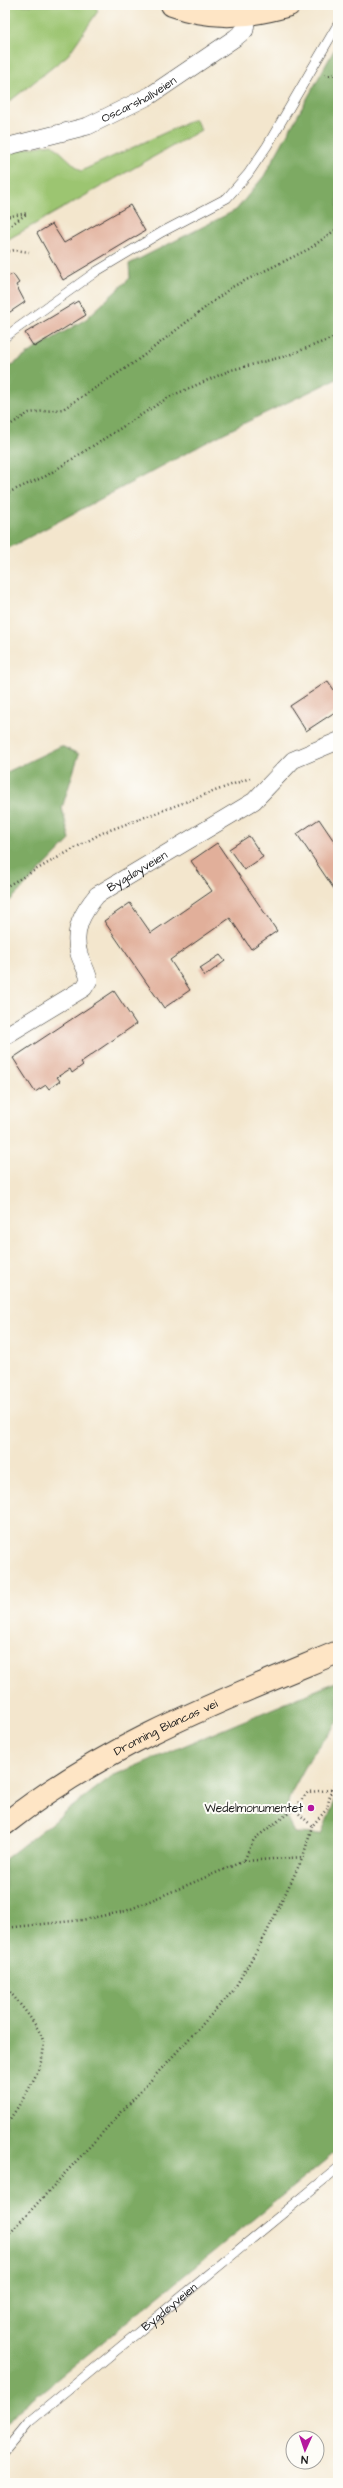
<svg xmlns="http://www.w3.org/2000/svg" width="343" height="2488" font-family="'Architects Daughter',sans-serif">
<rect width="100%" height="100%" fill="#fdfcf7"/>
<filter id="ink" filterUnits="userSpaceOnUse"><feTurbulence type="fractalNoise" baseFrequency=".025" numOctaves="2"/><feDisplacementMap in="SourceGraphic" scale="8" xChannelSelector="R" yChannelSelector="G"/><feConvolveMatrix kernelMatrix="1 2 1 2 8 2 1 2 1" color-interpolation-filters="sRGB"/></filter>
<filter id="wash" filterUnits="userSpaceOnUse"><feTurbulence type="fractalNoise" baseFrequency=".012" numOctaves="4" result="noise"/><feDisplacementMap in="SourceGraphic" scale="16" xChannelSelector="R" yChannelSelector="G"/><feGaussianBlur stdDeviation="0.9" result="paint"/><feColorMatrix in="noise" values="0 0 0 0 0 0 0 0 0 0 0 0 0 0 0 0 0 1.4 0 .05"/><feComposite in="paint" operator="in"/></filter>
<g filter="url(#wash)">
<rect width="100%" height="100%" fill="#f3e6cd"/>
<!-- green -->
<path fill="#9cc571" stroke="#5c7046" d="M5 5H95L98 11 68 55 5 105Z
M195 119 201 130 5 241V152L52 144 81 171Z"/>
<!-- forest -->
<path fill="#7daa63" stroke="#4c6340" d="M338 43V378L224 433 5 550V370L35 349 86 319 130 278 129 264 236 210 264 176Z
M61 746 79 754 62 808 70 840 5 906V773Z
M338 1681V1722L310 1758 290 1795 285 1815 294 1833 321 1834 338 1794V2150L18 2411 5 2426V1859L112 1776Z"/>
<g id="blocks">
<!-- building -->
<path fill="#e1af9a" d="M130 205 145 231 63 280 37 233 52 224 64 243Z
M5 270 9 276 13 274 19 283 16 285 25 302 7 314 5 312Z
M78 301 86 315 34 347 25 333Z
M328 681 338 696V710L306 731 290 706Z
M319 819 338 847V886L334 889 297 834Z
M249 836 263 857 244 870 229 849Z
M217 843 277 931 251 949 230 918 170 960 190 990 164 1008 104 921 130 903 151 933 212 891 191 861Z
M220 955 225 961 205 976 200 968Z
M114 991 136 1024 81 1062 83 1065 72 1073 70 1069 57 1077 60 1081 49 1089 46 1085 35 1092 13 1058Z"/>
</g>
</g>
<g filter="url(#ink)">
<use href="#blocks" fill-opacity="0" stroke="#3c3a37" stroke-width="1"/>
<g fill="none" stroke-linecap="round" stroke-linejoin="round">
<defs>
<g id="lane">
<path d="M5 337 97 271 162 232 227 198 248 174 267 146 338 24"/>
<path id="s1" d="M5 2451 28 2423 338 2168"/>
</g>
<g id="street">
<path id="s2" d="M5 147 88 126 151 95 235 38 245 30 247 15"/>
<path id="s3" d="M5 1036 84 988 89 980C87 970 82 963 79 954 72 930 83 912 97 895L254 801 293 760 338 741"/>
</g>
<g id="secondary">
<path d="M172 5C212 20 250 17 289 5"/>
<path id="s4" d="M5 1824C106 1744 220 1701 338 1652"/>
</g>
</defs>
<!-- lane casing -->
<use href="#lane" stroke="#3c3a37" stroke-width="10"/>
<!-- street casing -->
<use href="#street" stroke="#3c3a37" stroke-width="18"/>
<!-- secondary casing -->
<use href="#secondary" stroke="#3c3a37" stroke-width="24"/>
<!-- path -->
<path stroke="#3c3a37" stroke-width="2.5" stroke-dasharray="1 3" stroke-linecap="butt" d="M325 76 338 74
M5 217 28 213
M5 229 28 213
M5 252 15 250 29 252
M5 428 29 413 63 409 135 362 232 287 309 249 338 228
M5 494 46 476 169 397 231 370 286 356 338 336
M5 887 102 833 250 778
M331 1790 308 1792 294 1809 312 1826 327 1809 331 1790 338 1781
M244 1861 303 1857
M5 1928 82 1920 126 1911 244 1861 254 1839 294 1809
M5 1986C14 1997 41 2028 43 2041 48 2065 18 2107 5 2126
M5 2236 11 2232
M5 2244 11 2232 233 1991 265 1936 303 1857 312 1826"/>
<!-- lane -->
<use href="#lane" stroke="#fff" stroke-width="9"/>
<!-- street -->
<use href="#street" stroke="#fff" stroke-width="17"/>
<!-- secondary -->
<use href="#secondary" stroke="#fee5c5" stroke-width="22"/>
</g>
</g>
<!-- markers -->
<circle fill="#b5179e" stroke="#fdfcf7" stroke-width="1.5" cx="311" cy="1808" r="4"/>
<g text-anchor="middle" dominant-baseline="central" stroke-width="4" stroke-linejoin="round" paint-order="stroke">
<!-- street labels -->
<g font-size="12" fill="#1c1c1c" stroke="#fdfcf7">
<text stroke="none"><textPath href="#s2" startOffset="143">Oscarshallveien</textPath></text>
<text stroke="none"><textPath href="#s3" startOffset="241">Bygdøyveien</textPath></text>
<text stroke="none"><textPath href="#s4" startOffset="188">Dronning Blancas vei</textPath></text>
<text stroke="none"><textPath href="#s1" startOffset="219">Bygdøyveien</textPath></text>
</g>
<!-- poi labels -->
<g font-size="12" fill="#1c1c1c" stroke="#fdfcf7" text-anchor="end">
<text x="303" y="1808">Wedelmonumentet</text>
</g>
</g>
<!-- margin -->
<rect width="343" height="2488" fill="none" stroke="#fdfcf7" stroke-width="20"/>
<!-- north arrow -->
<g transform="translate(305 2450) rotate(183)"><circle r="19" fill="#fdfcf7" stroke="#a3a29f"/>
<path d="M0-3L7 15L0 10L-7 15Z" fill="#b5179e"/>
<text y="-6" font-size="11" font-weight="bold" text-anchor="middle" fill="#1c1c1c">N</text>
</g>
</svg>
